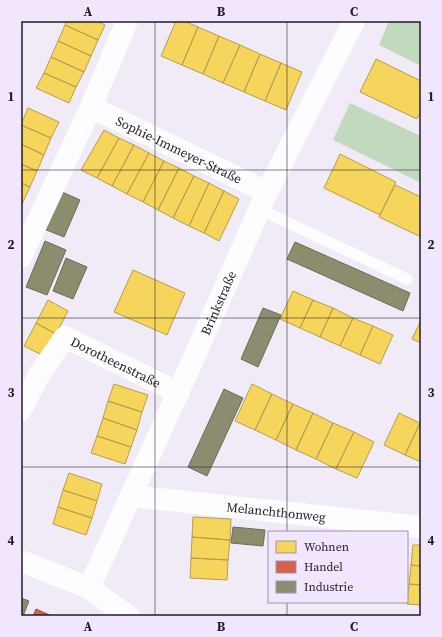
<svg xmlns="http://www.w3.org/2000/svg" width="442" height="637" font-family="'Source Serif 4',serif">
<rect width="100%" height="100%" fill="#f1ebf8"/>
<!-- green -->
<path fill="#c1dabe" d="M389 21H421V66L379 45Z
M350 103 421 136V183L333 140Z"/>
<!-- homes -->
<path fill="#f6d55c" stroke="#b69e4c" d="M67 21H97L105 25 98 40 65 25Z
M176 21H184L198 27 182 65 161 56Z
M65 25 98 40 91 56 58 41Z
M198 27 219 36 203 74 182 65Z
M219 36 240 45 223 83 203 74Z
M58 41 91 56 84 72 51 57Z
M240 45 260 54 244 92 223 83Z
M260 54 281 63 265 101 244 92Z
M51 57 84 72 76 87 44 73Z
M376 59 421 81V110L417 119 360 92Z
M281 63 302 72 286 110 265 101Z
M44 73 76 87 69 103 36 88Z
M28 108 59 122 51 138 21 125Z
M21 125 51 138 44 155 21 144Z
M104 130 119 138 97 178 81 170Z
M119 138 134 145 112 186 97 178Z
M21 144 44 155 37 171 21 164Z
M134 145 149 153 127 194 112 186Z
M149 153 164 161 143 202 127 194Z
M340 154 396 182 380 215 324 188Z
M164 161 179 168 158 210 143 202Z
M21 164 37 171 30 187 21 183Z
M179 168 194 176 173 218 158 210Z
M194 176 209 183 189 226 173 218Z
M21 183 30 187 22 204 21 203Z
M209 183 224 191 204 233 189 226Z
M395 185 421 197V237L379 217Z
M224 191 239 199 219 241 204 233Z
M133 270 185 293 167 335 114 312Z
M293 291 313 300 300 328 280 319Z
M48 300 68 311 56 334 36 323Z
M313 300 333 308 320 337 300 328Z
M333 308 353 318 340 346 320 337Z
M353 318 373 326 360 355 340 346Z
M421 320V343L412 339Z
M36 323 56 334 44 356 24 346Z
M373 326 393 335 380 364 360 355Z
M114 384 148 395 142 412 108 401Z
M252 384 272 394 255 430 235 421Z
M272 394 293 404 276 440 255 430Z
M108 401 142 412 137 430 103 418Z
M293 404 313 413 296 450 276 440Z
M313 413 333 423 316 459 296 450Z
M399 413 420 423 405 455 384 445Z
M103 418 137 430 131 447 97 436Z
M333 423 354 432 336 469 316 459Z
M420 423H421V462L405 455Z
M354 432 374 442 357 478 336 469Z
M97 436 131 447 125 464 91 453Z
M69 473 102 484 97 501 63 490Z
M63 490 97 501 92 518 58 507Z
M58 507 92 518 86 535 53 524Z
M193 517 231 519 230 540 192 537Z
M192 537 230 540 228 560 191 558Z
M413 545H421V566L411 565Z
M191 558 228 560 227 580 190 578Z
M411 565 421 566V585L409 584Z
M409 584 421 585V605L407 604Z"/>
<!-- shops -->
<path fill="#d6604d" stroke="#a04c41" d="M36 609 52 616H33Z"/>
<!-- industry -->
<path fill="#8c8c6e" stroke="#6c6b58" d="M60 191 80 200 64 237 44 229Z
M45 241 66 250 47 295 26 287Z
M295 242 410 293 403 311 287 259Z
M66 258 87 267 73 299 53 291Z
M263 308 281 315 258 367 241 359Z
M224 389 243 398 207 476 188 467Z
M233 527 265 530 263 546 231 543Z
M21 598 29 601 23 616H21Z"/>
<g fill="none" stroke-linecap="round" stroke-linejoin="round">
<!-- lane -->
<path stroke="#fdfcfe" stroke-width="11" d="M259 209 407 279"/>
<!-- street -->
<g stroke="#fdfcfe" stroke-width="22">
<path id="s1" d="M127 21 91 107 267 192"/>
<path d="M21 257 91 107"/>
<path id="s2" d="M21 410 39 375 65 337 179 393"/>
<path id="s3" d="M131 496 421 527"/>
<path d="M21 561 89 588 128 616"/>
<path id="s4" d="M89 588 196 353 267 192 354 21"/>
</g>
</g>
<!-- grid -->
<path fill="none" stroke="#211d25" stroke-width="1" stroke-opacity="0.55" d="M155 21V616M287 21V532M21 170H421M21 318H421M21 467H421M287 602V616"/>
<g text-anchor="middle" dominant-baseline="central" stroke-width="4" stroke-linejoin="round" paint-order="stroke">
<!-- street labels -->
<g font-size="13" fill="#211d25" stroke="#f1e6fd">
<text stroke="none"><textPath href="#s1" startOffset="191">Sophie-Immeyer-Straße</textPath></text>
<text stroke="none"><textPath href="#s4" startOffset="313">Brinkstraße</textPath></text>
<text stroke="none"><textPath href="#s2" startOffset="142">Dorotheenstraße</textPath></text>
<text stroke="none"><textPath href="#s3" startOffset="146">Melanchthonweg</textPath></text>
</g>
</g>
<!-- border -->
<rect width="442" height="637" fill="none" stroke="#f1e6fd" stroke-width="44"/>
<!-- legend -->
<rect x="268" y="531" width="140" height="72" fill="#f1e6fd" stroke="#9e96a7"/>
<rect x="276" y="541" width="20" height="12" fill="#f6d55c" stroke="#9e96a7"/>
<text x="304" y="551" font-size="12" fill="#211d25">Wohnen</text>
<rect x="276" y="561" width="20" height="12" fill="#d6604d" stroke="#9e96a7"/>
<text x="304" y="571" font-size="12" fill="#211d25">Handel</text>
<rect x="276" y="581" width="20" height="12" fill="#8c8c6e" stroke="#9e96a7"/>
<text x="304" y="591" font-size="12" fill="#211d25">Industrie</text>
<rect x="22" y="22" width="398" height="593" fill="none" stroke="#211d25" stroke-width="1.5"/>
<g font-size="13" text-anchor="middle" font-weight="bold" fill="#211d25">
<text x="88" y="16">A</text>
<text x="221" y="16">B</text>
<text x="354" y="16">C</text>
<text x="11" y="101">1</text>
<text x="431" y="101">1</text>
<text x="11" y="249">2</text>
<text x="431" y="249">2</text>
<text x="11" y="397">3</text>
<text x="431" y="397">3</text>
<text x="11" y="545">4</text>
<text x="431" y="545">4</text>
<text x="88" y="631">A</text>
<text x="221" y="631">B</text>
<text x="354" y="631">C</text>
</g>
</svg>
